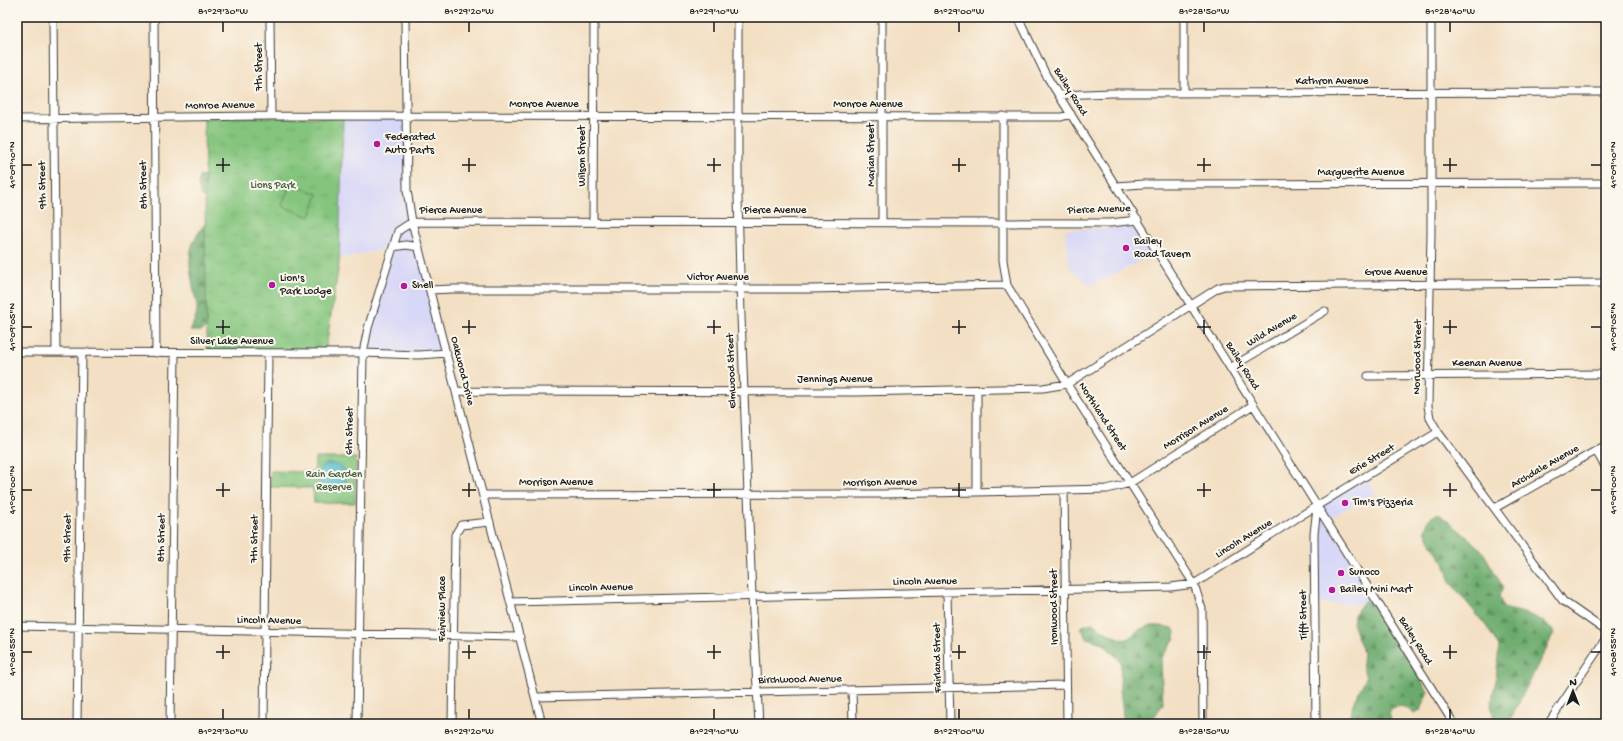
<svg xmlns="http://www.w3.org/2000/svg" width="1623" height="741" font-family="'Gochi Hand',sans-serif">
<defs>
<pattern id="forest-firs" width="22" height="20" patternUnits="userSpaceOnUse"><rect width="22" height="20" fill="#6baa6c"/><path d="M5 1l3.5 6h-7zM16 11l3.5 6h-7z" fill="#578a58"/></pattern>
<pattern id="park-tufts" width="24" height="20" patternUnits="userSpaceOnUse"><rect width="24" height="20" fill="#84c57d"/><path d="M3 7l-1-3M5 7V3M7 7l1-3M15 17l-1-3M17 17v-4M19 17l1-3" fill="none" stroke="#71a96b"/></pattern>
</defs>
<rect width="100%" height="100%" fill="#fbf7ec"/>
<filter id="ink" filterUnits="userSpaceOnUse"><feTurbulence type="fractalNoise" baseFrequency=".025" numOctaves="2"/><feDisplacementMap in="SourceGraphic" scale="8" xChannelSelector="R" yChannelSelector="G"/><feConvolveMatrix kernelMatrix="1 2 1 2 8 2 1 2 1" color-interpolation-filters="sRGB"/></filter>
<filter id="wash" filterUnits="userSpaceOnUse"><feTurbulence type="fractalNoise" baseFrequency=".012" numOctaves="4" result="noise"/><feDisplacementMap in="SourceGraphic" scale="16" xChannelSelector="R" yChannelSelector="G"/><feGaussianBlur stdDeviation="0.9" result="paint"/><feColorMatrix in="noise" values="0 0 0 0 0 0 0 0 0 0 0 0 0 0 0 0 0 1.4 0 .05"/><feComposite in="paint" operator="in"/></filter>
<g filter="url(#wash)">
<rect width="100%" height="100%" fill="#f3dfc3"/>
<!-- built -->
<path fill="#d7d7f8" d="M406 116 407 190 447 353H363L391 252 383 249 339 259 343 117Z
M1133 227 1150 254 1142 260 1090 286 1070 268 1065 230Z
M1365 477 1376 493 1326 520 1376 600 1368 604H1314L1317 507Z"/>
<!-- forest -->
<path fill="url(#forest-firs)" stroke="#446344" d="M211 176 214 323 202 331H190C193 324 196 318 197 311 198 305 195 298 194 292 188 259 185 244 211 218V204L201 196 198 185 199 177Z
M1438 513 1478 546 1483 552 1503 587 1499 595 1503 608C1520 612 1545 616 1554 633L1511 718 1503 723 1494 721 1491 705 1496 680 1499 647 1487 627 1450 582 1444 563 1432 545 1425 530 1429 519Z
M1365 600 1379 608 1428 692C1426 699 1422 703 1420 711L1414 714C1406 706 1402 705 1392 708L1389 713 1392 724H1349C1349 707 1358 693 1366 678L1362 664 1363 652 1353 626 1354 615Z
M1092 623 1111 635 1125 640C1130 638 1133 634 1138 631 1148 623 1161 626 1173 628L1175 632V638L1161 659 1163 704 1149 724H1124L1120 689 1121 662 1103 643 1087 638 1080 627Z"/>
<!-- park -->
<path fill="url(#park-tufts)" stroke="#50704c" d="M343 117 339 263 325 354 207 353 204 118Z
M315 458H356L355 503H314L313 488 270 487 271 471 314 472Z"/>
<!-- garden -->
<path fill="#84c57d" stroke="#50704c" d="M290 184 318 194 310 217 282 206Z"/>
<!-- water -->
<path fill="#51bbce" stroke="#366c75" d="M327 464H336L344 469C347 477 346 484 341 490 330 495 323 485 315 479 314 471 321 467 327 464Z"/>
</g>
<g filter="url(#ink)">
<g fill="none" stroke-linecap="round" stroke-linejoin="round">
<defs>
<path id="minor" d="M53 17 56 352
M154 17 156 353
M270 17 271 116
M405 17 407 190 412 222 542 724
M738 17V196L741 316 752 596 759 724
M1018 17 1046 75 1454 724
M1184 17V93
M1431 17V232L1428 406 1430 418 1438 432 1563 601 1606 631
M1059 95 1112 93 1606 92
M1003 116V260L1007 285 1067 384 1194 584 1202 609 1203 724
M17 119 271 116 1061 117 1071 114
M1117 186 1143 184 1606 183
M593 222 594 17
M882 222V17
M393 247 406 245 419 247
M430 290 452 289H810L1007 285
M17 352 363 353 419 355 447 353
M1230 368 1325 311
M1368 376 1606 374
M977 390V492
M456 391 857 392 1043 388 1067 384 1218 288 1224 286 1606 283
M1596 451 1606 468
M1064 491 1067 724
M483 495 883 494 1107 489 1130 483 1253 405
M1495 508 1606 445
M947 592 950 724
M510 602 1171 587 1194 584 1297 518 1438 432
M17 626 520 637
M852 690 853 724
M536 697 1066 685
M77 724 82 353
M170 724 175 353
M264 724 268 354
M357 724 363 353 368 328 398 231 412 222 1110 223 1138 220
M452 724 455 535 461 525 490 522
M1316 724 1314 534 1317 507
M1548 724 1606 638"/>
</defs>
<!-- minor casing -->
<use href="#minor" stroke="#3c3935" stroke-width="9"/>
<!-- minor -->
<use href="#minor" stroke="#fff" stroke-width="7"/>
</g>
</g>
<!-- ticks -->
<path fill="none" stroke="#1c1c1c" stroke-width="1.5" d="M223 22V32M469 22V32M714 22V32M959 22V32M1204 22V32M1450 22V32M223 158V172M469 158V172M714 158V172M959 158V172M1204 158V172M1450 158V172M22 165H32M216 165H230M462 165H476M707 165H721M952 165H966M1197 165H1211M1443 165H1457M1591 165H1601M223 320V334M469 320V334M714 320V334M959 320V334M1204 320V334M1450 320V334M22 327H32M216 327H230M462 327H476M707 327H721M952 327H966M1197 327H1211M1443 327H1457M1591 327H1601M223 483V497M469 483V497M714 483V497M959 483V497M1204 483V497M1450 483V497M22 490H32M216 490H230M462 490H476M707 490H721M952 490H966M1197 490H1211M1443 490H1457M1591 490H1601M223 645V659M469 645V659M714 645V659M959 645V659M1204 645V659M1450 645V659M22 652H32M216 652H230M462 652H476M707 652H721M952 652H966M1197 652H1211M1443 652H1457M1591 652H1601M223 709V719M469 709V719M714 709V719M959 709V719M1204 709V719M1450 709V719"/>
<!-- markers -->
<g fill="#b5179e" stroke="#fbf7ec" stroke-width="1.5">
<circle cx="377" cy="144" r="4"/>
<circle cx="1126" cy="248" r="4"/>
<circle cx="272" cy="285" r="4"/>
<circle cx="404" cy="286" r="4"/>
<circle cx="1345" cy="503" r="4"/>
<circle cx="1341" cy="573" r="4"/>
<circle cx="1332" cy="590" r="4"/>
</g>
<g text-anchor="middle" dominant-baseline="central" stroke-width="4" stroke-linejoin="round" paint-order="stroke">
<!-- street labels -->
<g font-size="11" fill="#1c1c1c" stroke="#fbf7ec">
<text transform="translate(260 67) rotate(-90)">7th Street</text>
<text x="1332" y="82">Kathron Avenue</text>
<text transform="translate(1070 92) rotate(58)">Bailey Road</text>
<text x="544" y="105">Monroe Avenue</text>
<text x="868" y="105">Monroe Avenue</text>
<text transform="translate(220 106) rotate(-1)">Monroe Avenue</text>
<text transform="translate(872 155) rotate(-90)">Marian Street</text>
<text transform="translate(583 156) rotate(-90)">Wilson Street</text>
<text x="1361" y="173">Marguerite Avenue</text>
<text transform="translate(43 185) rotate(-91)">9th Street</text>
<text transform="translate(144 185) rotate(-91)">8th Street</text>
<text transform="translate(1099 210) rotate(-2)">Pierce Avenue</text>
<text x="451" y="211">Pierce Avenue</text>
<text x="775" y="211">Pierce Avenue</text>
<text x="1396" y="273">Grove Avenue</text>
<text x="718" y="278">Victor Avenue</text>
<text transform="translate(1272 330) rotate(-31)">Wild Avenue</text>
<text x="232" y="342">Silver Lake Avenue</text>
<text transform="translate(1418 357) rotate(-89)">Norwood Street</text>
<text x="1487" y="364">Keenan Avenue</text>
<text transform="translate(1242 366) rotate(58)">Bailey Road</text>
<text transform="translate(462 371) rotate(76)">Oakwood Drive</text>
<text transform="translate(732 371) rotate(-92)">Elmwood Street</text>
<text x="835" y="380">Jennings Avenue</text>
<text transform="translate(1102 417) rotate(57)">Northland Street</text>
<text transform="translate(1196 428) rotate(-32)">Morrison Avenue</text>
<text transform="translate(350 431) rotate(-89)">6th Street</text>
<text transform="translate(1372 460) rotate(-31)">Erie Street</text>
<text transform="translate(1545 467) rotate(-30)">Archdale Avenue</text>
<text x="556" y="483">Morrison Avenue</text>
<text transform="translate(880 483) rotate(-1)">Morrison Avenue</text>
<text transform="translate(68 538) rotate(-89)">9th Street</text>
<text transform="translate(162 538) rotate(-89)">8th Street</text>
<text transform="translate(255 539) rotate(-89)">7th Street</text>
<text transform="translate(1244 539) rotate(-32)">Lincoln Avenue</text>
<text transform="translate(925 582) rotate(-1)">Lincoln Avenue</text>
<text transform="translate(601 588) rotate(-1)">Lincoln Avenue</text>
<text transform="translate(1055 607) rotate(-90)">Ironwood Street</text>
<text transform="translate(443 609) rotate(-90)">Fairview Place</text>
<text transform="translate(1304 615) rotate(-91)">Tifft Street</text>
<text transform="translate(269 621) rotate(1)">Lincoln Avenue</text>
<text transform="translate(1415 641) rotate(58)">Bailey Road</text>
<text transform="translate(938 658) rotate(-91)">Fairland Street</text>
<text transform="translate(800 680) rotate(-1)">Birchwood Avenue</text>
</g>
<!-- poi labels -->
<g font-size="11" fill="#1c1c1c" stroke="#fbf7ec" text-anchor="start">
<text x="385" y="138">Federated<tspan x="385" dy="13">Auto Parts</tspan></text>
<text x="1134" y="242">Bailey<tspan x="1134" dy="13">Road Tavern</tspan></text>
<text x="280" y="279">Lion's<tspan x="280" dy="13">Park Lodge</tspan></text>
<text x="412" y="286">Shell</text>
<text x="1353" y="503">Tim's Pizzeria</text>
<text x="1349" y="573">Sunoco</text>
<text x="1340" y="590">Bailey Mini Mart</text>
</g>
<!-- park labels -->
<g font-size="11" fill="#466043" stroke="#fbf7ec">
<text x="273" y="186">Lions Park</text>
<text x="334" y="475">Rain Garden<tspan x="334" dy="13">Reserve</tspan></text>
</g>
</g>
<!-- margin -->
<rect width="1623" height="741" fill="none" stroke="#fbf7ec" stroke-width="44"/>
<!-- north arrow -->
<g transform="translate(1573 691)" stroke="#fbf7ec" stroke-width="3" paint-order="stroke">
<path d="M0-3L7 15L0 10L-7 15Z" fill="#1c1c1c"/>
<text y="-6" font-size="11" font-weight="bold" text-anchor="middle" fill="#1c1c1c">N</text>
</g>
<rect x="22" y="22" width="1579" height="697" fill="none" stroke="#1c1c1c" stroke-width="1.5"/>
<g font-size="10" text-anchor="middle" fill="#1c1c1c">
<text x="223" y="14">81°29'30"W</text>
<text x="469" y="14">81°29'20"W</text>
<text x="714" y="14">81°29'10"W</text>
<text x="959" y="14">81°29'00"W</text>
<text x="1204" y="14">81°28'50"W</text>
<text x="1450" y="14">81°28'40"W</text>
<text transform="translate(11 165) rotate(-90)" y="4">41°09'10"N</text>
<text transform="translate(1612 165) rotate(-90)" y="4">41°09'10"N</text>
<text transform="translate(11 327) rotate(-90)" y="4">41°09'05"N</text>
<text transform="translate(1612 327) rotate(-90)" y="4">41°09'05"N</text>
<text transform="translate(11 490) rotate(-90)" y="4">41°09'00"N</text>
<text transform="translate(1612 490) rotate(-90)" y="4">41°09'00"N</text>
<text transform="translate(11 652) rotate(-90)" y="4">41°08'55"N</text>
<text transform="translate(1612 652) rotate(-90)" y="4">41°08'55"N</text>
<text x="223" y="734">81°29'30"W</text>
<text x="469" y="734">81°29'20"W</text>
<text x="714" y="734">81°29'10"W</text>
<text x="959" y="734">81°29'00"W</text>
<text x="1204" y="734">81°28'50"W</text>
<text x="1450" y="734">81°28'40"W</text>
</g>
</svg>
